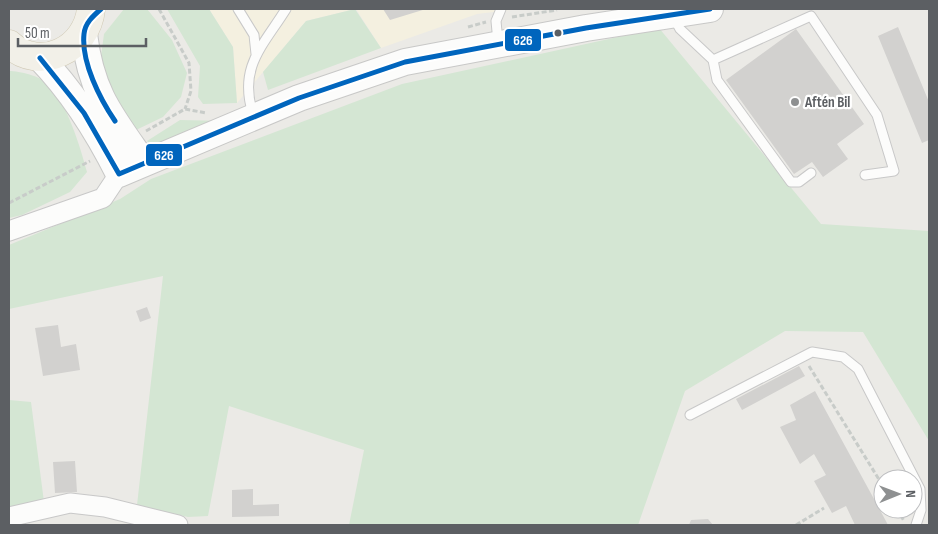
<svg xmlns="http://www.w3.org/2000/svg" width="938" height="534" font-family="'Sofia Sans Condensed',sans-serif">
<rect width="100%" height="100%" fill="#ebeae6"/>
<!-- commercial -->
<path fill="#f4f0e0" d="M209 9H355L306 21 237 103 233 47Z
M356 9H518L477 14 381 48Z"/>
<!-- green -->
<path fill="#d4e6d3" d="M124 9H147L172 40 187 73 181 97 163 117 136 130 115 105 100 64 104 34Z
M167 9H209L233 47 237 103 203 104 198 97 200 66Z
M355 9 381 48 268 90 263 72 306 21Z
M659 28 821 224 929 231V441L863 332 785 331 685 391 638 525H349L364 450 229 406 208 516 188 517 137 505 163 276 9 309V245L120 199 151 179 402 84Z
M9 71C20 71 40 76 48 84 66 100 81 149 87 172L70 192 22 215 9 218Z
M180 120 226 121 155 150 147 141Z
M9 400 31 402 44 502 9 510Z"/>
<!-- building -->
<path fill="#d2d1cf" d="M383 9H426L390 20Z
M898 27 929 102V140L922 143 878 36Z
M796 29 864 124 837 144 848 159 823 177 812 162 794 174 726 80Z
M147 307 151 318 140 322 136 311Z
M58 325 61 347 76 344 80 370 43 376 35 328Z
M799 366 805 376 742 410 736 399Z
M815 391 880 510 888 525H855L846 506 832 513 814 481 826 475 814 454 800 464 780 427 796 420 790 405Z
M75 461 77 492 55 493 53 462Z
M253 489V505L279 504V516L232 517V490Z
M708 519 713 525H689L691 520Z"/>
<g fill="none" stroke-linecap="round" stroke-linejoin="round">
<defs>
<path id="lane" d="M238 9 254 35 256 54
M674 18 680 29 713 60 811 16 877 115 894 171 865 175
M498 42 496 21 501 9
M713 60 717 80 791 182H799L811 173
M253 114C238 67 263 46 286 9
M690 415 812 352 843 357 858 369 920 489 921 510 916 525"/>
<path id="street" d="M9 231 103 198 119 174
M9 517 70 503 105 507 178 525"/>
<path id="secondary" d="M84 34C91 93 111 116 144 163
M40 58C72 91 98 132 119 174L299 98 405 62 586 28 710 9"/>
<path id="primary" d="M9 44C41 73 87 49 91 9"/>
</defs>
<!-- lane casing -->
<use href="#lane" stroke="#c8c8c8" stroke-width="11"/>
<!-- street casing -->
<use href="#street" stroke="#c8c8c8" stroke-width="21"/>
<!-- secondary casing -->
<use href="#secondary" stroke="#c8c8c7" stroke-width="28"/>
<!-- primary casing -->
<use href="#primary" stroke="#d1cab6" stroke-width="29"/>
<!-- path -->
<path stroke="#c8ccc9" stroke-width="3" stroke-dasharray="5 2.5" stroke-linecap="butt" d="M159 9 189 63 191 91 185 109
M512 17 557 10
M468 27 486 22
M146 131 185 109 206 113
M9 203 90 161
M809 366 883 486
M897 509 904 521
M796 525 824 508"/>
<!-- lane -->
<use href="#lane" stroke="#fcfcfb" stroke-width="9"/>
<!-- street -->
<use href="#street" stroke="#fcfcfb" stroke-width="19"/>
<!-- secondary -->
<use href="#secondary" stroke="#fcfcfb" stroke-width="26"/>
<!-- primary -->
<use href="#primary" stroke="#f2f0e8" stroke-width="28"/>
<defs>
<path id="bus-1" d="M101 9C93 16 85 23 84 34 81 62 100 99 115 121
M40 58 84 113 119 174 299 98 405 62 586 28 710 9"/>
</defs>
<!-- bus-1 casing -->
<use href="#bus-1" stroke="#fff" stroke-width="9"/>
<!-- bus-1 -->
<use href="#bus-1" stroke="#0065bd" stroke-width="5"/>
</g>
<!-- markers -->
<circle fill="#5c5f63" stroke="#fff" stroke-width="2" cx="558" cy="33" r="4.5"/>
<circle fill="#8e9091" stroke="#fff" stroke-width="2" cx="795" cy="102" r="5"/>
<g text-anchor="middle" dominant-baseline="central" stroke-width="4.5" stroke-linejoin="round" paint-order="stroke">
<!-- poi labels -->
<g font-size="15" font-weight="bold" fill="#5c5f63" stroke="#fff" text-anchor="start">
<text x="805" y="102">Aftén Bil</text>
</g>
</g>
<g stroke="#fff" stroke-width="2">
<rect x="504" y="28" width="38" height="24" rx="5" fill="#0065bd"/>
<rect x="145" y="143" width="38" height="24" rx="5" fill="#0065bd"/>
</g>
<g font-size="14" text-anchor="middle" font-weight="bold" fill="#fff">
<text x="523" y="45">626</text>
<text x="164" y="160">626</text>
</g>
<!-- border -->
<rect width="938" height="534" fill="none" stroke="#5c5f63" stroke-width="20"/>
<!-- north arrow -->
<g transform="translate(898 494) rotate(89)"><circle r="24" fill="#ffffff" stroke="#bebfc1"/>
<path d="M0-4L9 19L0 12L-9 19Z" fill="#8e9091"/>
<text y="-8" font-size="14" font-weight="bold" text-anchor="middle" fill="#5c5f63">N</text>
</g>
<!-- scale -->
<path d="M18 38v8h128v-8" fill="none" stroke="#5c5f63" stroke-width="2.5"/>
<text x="25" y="38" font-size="15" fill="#5c5f63" stroke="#ffffff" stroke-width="4" paint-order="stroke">50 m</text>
</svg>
